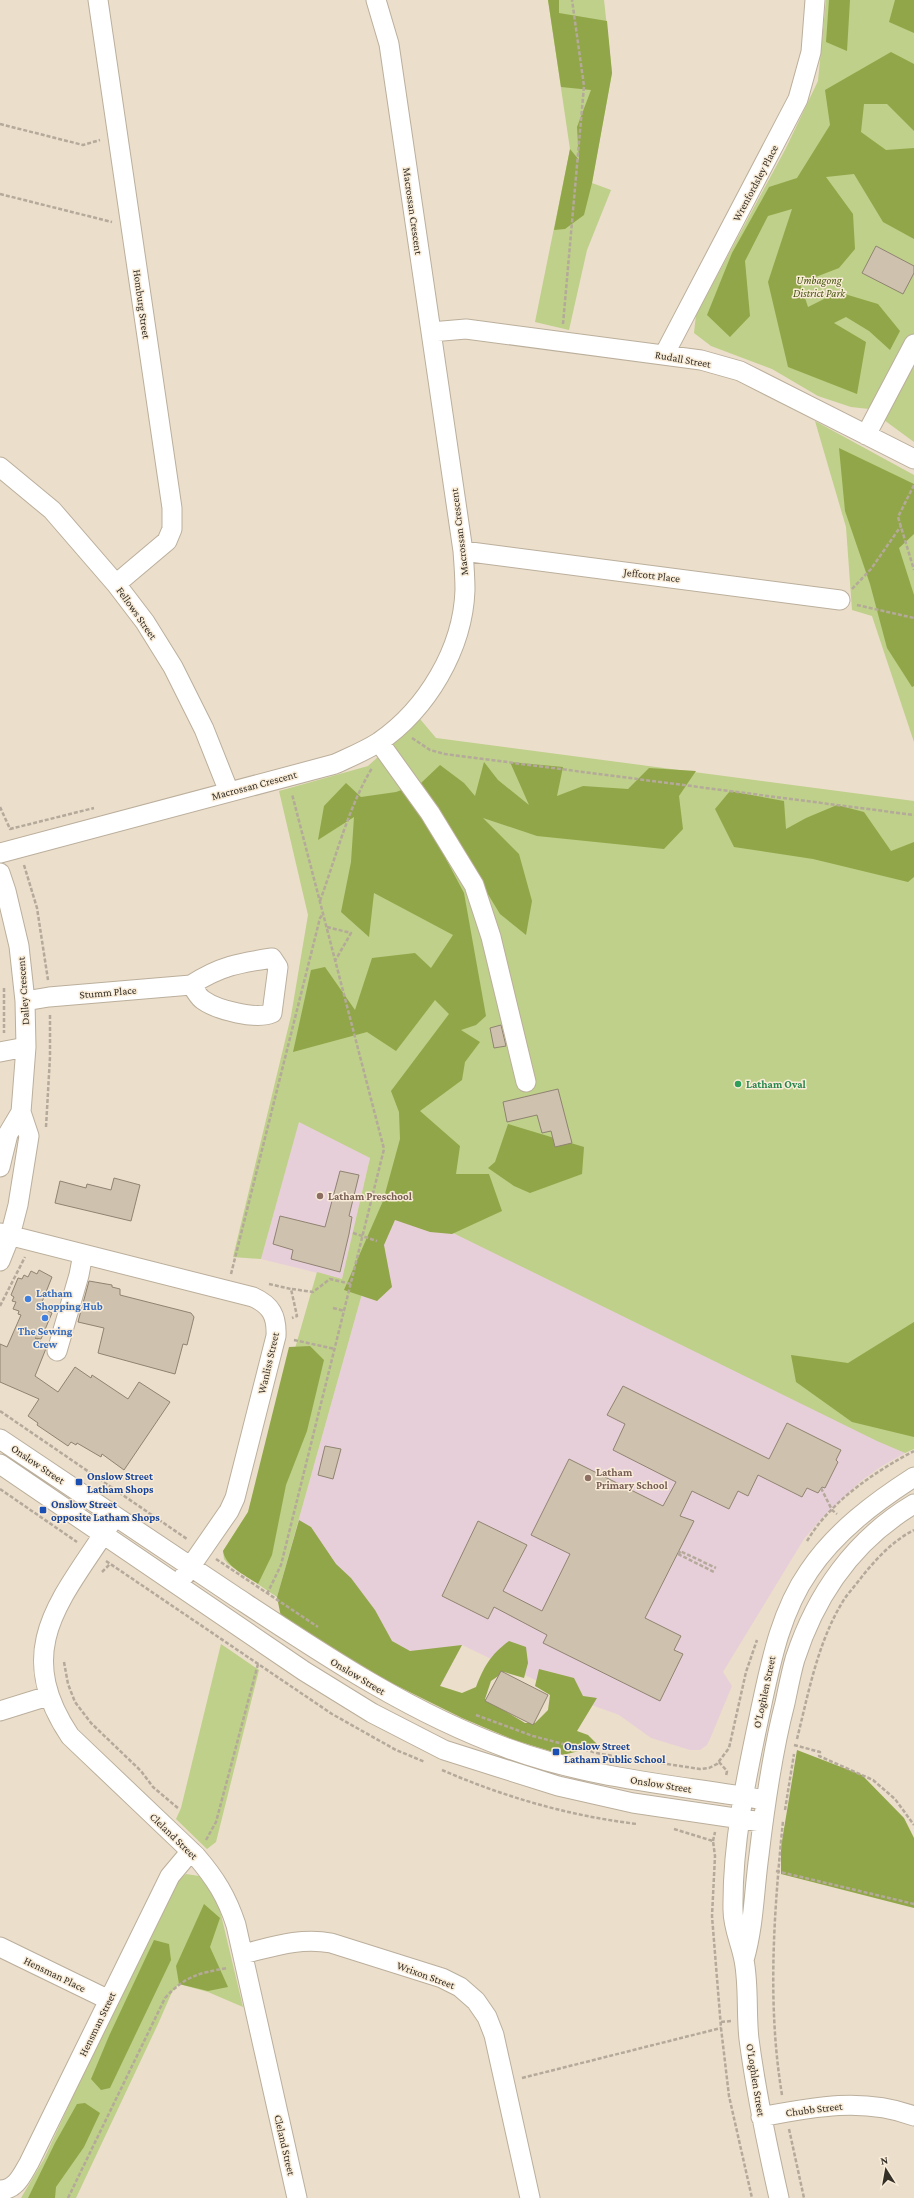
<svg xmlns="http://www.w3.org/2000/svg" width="914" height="2198" font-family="'Crimson Pro',serif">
<rect width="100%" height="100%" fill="#ebdecb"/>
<!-- education -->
<path fill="#e7cfd9" d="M299 1121 370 1158 342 1279 261 1259Z
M388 1201 905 1453 882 1466 861 1481 821 1519 804 1539 723 1672 732 1686 710 1739 707 1745 700 1750H690L651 1738 619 1715 575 1699 462 1645 437 1692 277 1597Z"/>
<!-- green -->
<path fill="#bed089" d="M548 0H604L612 73 592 183 611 190 587 250 569 330 535 322 570 149Z
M826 0H914V442L869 409 851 407 818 396 772 369 711 346 694 333 696 315 786 148 818 81Z
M815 421 914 475V742L872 616 852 610 846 527Z
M420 719 436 738 914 801V1449L905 1453 877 1441 388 1201 277 1597 228 1564 224 1559 223 1551 248 1512 317 1272 342 1279 370 1158 299 1122 261 1259 233 1257 291 1016 308 915 279 791 368 766Z
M221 1644 259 1670 216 1842 207 1849 176 1819 181 1808Z
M186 1874 199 1876 217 1898 243 2007 208 1992 179 1984 172 1992 158 2024 76 2198H21L44 2159 123 1988 175 1883Z"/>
<!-- forest -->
<path fill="#91a648" d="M548 0H559V13L607 21 612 73 592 183 584 215 565 229 554 230 570 149 579 160 577 127 591 90 561 87Z
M829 0H850L847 51 826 42Z
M895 0H914V33L889 22Z
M891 52 914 64V131L887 104H864L861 132 886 150 914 148V239L883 222 854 174 826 177 853 214 855 249 839 268 800 283 808 307 838 292 878 304 900 331 890 350 869 331 846 317 834 323 866 342 857 394 788 367 768 282 792 209 768 216 745 261 750 316 730 337 707 315 732 253 769 187 797 178 830 125 825 90Z
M839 448 914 484V534L899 548 914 595V686L912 687 887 648 870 584 845 511Z
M484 762 498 780 529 805 510 762 563 767 557 796 583 786 628 789 649 768 696 771 679 796 683 829 664 849 537 836 483 818 519 854 532 901 526 935 500 914 461 850 446 859 464 893 486 1016 476 1025 461 1030 480 1042 465 1062 462 1080 420 1111 460 1146 456 1174H489L502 1211 452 1234 430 1232 395 1220 384 1245 392 1287 377 1301 344 1290 383 1201 400 1139 399 1112 391 1091 449 1014 435 1000 396 1051 367 1032 293 1052 311 970 325 967 355 1010 372 958 415 953 431 968 453 935 374 893 369 937 341 912 351 862 354 817 318 840 324 806 346 783 361 797 396 792 421 783 440 765 464 783 475 796Z
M730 791 784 801 786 829 806 818 837 805 864 812 891 851 914 842V877L908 882 813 859 734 847 715 809Z
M508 1124 584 1147 582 1174 530 1193 514 1186 488 1168 495 1162Z
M914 1322V1437L852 1422 796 1382 791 1355 848 1363Z
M310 1346 324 1360 307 1431 286 1485 272 1555 258 1584C245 1575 226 1567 223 1551L248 1512 289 1347Z
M299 1520 311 1527 336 1564 351 1578 375 1610 392 1641 410 1651 462 1645 440 1686 462 1693 476 1687C484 1667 490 1655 509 1641L526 1647 528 1663 524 1678 504 1672 491 1681 485 1699 525 1723H535L548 1710 550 1695 535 1686 539 1669 574 1678 583 1696 597 1698 577 1731 588 1735 599 1746 563 1755 514 1740 462 1718 355 1665 281 1617 277 1597Z
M797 1750 862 1775 904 1818 914 1838V1908L781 1874V1847Z
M204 1904 220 1918 210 1947 228 1987 208 1991 179 1984 176 1966Z
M154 1940 169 1944 171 1960 110 2088 101 2090 91 2079 109 2036Z
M85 2103 100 2113 84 2147 56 2187 55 2198H28L55 2143 77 2104Z"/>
<!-- building -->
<path fill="#cec1ae" stroke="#8f8371" d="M876 246 914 266V273L903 294 862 273Z
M501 1025 506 1046 494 1048 490 1028Z
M558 1089 572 1143 555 1147 551 1131 542 1133 537 1115 507 1122 503 1102Z
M340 1171 359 1175 349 1216 352 1217 349 1234 340 1272 291 1259 293 1250 273 1244 280 1216 325 1227Z
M114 1178 140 1185 131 1221 55 1203 60 1181 86 1188 87 1184 111 1190Z
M39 1270 52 1277 40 1307 52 1313 41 1339 35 1338 47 1346 35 1376 58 1392 75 1367 91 1378 92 1375 128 1399 139 1382 170 1402 124 1470 102 1454 101 1457 77 1443 76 1445 71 1442 68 1446 37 1425 38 1423 28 1416 39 1399 0 1382V1344L7 1347 21 1315 18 1314 19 1311 13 1309 16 1302 12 1301 14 1297 11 1295 18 1278 22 1279 24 1275 28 1277 31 1271 37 1274Z
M89 1281 112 1285V1287L120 1289V1295L191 1313 194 1317 187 1345 183 1344 175 1374 98 1353 104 1328 78 1322Z
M623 1386 769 1459 787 1423 841 1450 836 1460 838 1462 825 1488 822 1487 818 1493 807 1488 802 1497 758 1475 748 1496 738 1491 729 1509 692 1491 680 1516 694 1521 645 1618 681 1636 674 1650 683 1654 660 1701 543 1643 547 1635 494 1607 488 1619 442 1596 478 1521 527 1545 503 1591 542 1611 570 1554 531 1535 569 1459 663 1506 676 1482 613 1450 625 1424 607 1415Z
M325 1446 341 1449 333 1479 318 1475Z
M501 1671 548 1695 533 1725 485 1701Z"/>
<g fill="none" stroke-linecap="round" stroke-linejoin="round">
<defs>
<path id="minor" d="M98 0 172 508V529L167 541 116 584
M431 332 466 329 701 360 740 371 914 459
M664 355 798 99 811 52 815 0
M866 435 914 344
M0 467 52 510 116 584 145 622 173 667 204 729 229 792
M463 551 840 600
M379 742 430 813 474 885 491 937 526 1082
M0 853 335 764C350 757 365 751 379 742 427 709 463 649 465 590 465 577 464 564 463 551L389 44 376 0
M0 873 6 891 19 946 25 1001 26 1047 21 1112 29 1136 18 1205 10 1236 0 1261
M25 1001 49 997 191 985C220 966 239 963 272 958L278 967 272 1013C256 1020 217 1010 203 1000 198 997 195 989 191 985
M0 1052 26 1047
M0 1167 8 1134 21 1112
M0 1233 253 1297C271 1305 277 1316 276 1336L235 1498 229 1511 184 1576
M57 1351 79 1275 83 1254
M0 1439C78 1491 156 1543 233 1595 321 1653 408 1712 507 1748 590 1779 679 1785 765 1800
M0 1464 304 1671 372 1713 444 1750 558 1786 633 1803 762 1822
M110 1524C62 1599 11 1648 70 1736L196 1856C215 1878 227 1897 236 1925L297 2198
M0 1711 48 1696
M0 1947 109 2000
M243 1954C272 1947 300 1937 331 1943L442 1978 460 1987 476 2001 487 2017 494 2035 530 2198
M744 1960C754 1925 754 1891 759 1855 765 1804 772 1753 785 1703 788 1689 791 1673 795 1659 816 1594 855 1539 914 1504
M761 2117C813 2107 863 2097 914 2116
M0 2190C16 2190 22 2175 29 2163L170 1876 191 1851
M779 2198C767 2145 756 2093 749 2039 746 2013 749 1986 744 1960 741 1943 733 1928 733 1910 732 1842 747 1774 761 1708 771 1661 781 1611 809 1571 835 1532 875 1502 914 1477"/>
</defs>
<!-- minor casing -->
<use href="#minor" stroke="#bbaf9c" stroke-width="21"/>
<!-- path -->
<path stroke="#b4a99a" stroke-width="2.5" stroke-dasharray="4 2" stroke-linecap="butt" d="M0 124 83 145 100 140
M0 194 112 222
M563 324 584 86 572 0
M914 485 898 517 914 570
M852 589 871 569 901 526
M857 605 914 618
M412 738 430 750 445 754 914 815
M0 807 10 829 94 808
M24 865 37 908 48 980
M320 901C336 857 348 808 372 768
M327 927 351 933 335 961
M4 988V1033
M46 1127 50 1057V1014
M353 1233 377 1241
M231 1274 320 918 323 914
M269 1284 291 1289 297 1316 292 1318
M292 1289 313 1292 330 1279 351 1284
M0 1306 25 1257
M333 1308 345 1311
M294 1340 335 1349
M0 1411 187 1539
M821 1488 832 1510 837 1514
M0 1489 77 1542
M807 1541C830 1502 874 1472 914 1451
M678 1554 714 1572
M679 1555 680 1551 716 1568
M216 1559 318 1627
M106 1561 332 1714 396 1750 425 1762
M102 1572 110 1564
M267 1594 281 1565 384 1149 292 794
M64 1662 68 1684 75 1702 91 1723 141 1771 153 1787 179 1809
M476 1715 533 1736 601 1754 700 1769 709 1768 717 1764 729 1748 746 1672 757 1640
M797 1739C809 1691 818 1640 845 1598 851 1590 858 1582 864 1574 878 1557 894 1540 914 1530
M794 1745 820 1752 819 1756 873 1780 895 1799 914 1825
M719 1762 727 1771 726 1776
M442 1770C504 1797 570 1816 637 1824
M785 1810 794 1754
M674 1829 713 1841 715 1856 712 1916 721 2028 729 2096 752 2198
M206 1840 216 1822 258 1664
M713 1841 715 1832
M776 1871 914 1904
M721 2022 731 2021
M522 2078 721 2028
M782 2095C767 2004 774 1912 783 1821
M789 2129 804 2198
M68 2198 165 1998C185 1976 199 1973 227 1968"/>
<!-- minor -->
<use href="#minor" stroke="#fff" stroke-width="19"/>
</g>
<!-- markers -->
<circle fill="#2e9e5b" stroke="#f9ecd8" stroke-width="1.5" cx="738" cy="1084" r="4"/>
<g fill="#8d6e63" stroke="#f9ecd8" stroke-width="1.5">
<circle cx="320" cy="1196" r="4"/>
<circle cx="588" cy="1478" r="4"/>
</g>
<g fill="#3f7fe0" stroke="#f9ecd8" stroke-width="1.5">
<circle cx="28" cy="1299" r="4"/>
<circle cx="45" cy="1318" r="4"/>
</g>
<g fill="#1a4fb4" stroke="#f9ecd8" stroke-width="1.5">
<rect x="75" y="1478" width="8" height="8" rx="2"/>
<rect x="39" y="1506" width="8" height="8" rx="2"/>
<rect x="552" y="1748" width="8" height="8" rx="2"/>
</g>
<g text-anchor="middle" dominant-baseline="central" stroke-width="3" stroke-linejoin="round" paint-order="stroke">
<!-- street labels -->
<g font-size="11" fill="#342f27" stroke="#f9ecd8">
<text transform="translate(755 183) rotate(-62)">Wrenfordsley Place</text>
<text transform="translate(413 211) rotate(82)">Macrossan Crescent</text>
<text transform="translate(142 304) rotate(82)">Homburg Street</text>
<text transform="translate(683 359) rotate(10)">Rudall Street</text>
<text transform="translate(459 532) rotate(-97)">Macrossan Crescent</text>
<text transform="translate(652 575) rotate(7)">Jeffcott Place</text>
<text transform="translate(137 613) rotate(55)">Fellows Street</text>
<text transform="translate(254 785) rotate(-15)">Macrossan Crescent</text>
<text transform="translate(23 991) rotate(-94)">Dalley Crescent</text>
<text transform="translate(108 992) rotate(-5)">Stumm Place</text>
<text transform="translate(268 1363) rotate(-77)">Wanliss Street</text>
<text transform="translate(38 1464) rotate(34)">Onslow Street</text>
<text transform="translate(358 1676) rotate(31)">Onslow Street</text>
<text transform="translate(764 1692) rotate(-78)">O'Loghlen Street</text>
<text transform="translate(661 1784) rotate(9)">Onslow Street</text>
<text transform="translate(174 1836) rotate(44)">Cleland Street</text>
<text transform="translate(55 1974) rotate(26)">Hensman Place</text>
<text transform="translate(426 1975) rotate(20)">Wrixon Street</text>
<text transform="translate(97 2024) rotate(-64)">Hensman Street</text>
<text transform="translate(756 2080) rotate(81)">O'Loghlen Street</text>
<text transform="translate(814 2109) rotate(-7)">Chubb Street</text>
<text transform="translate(285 2145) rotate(77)">Cleland Street</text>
</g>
<!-- park labels -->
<g font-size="11" font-style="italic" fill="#47550f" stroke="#f9ecd8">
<text x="819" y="280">Umbagong<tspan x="819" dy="13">District Park</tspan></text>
</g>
<!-- leisure labels -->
<g font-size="11" font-weight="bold" fill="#27864d" stroke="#f9ecd8" text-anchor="start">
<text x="746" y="1084">Latham Oval</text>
</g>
<!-- education labels -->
<g font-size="11" font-weight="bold" fill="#785e54" stroke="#f9ecd8" text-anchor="start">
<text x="328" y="1196">Latham Preschool</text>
<text x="596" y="1472">Latham<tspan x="596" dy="13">Primary School</tspan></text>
</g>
<!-- shop labels -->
<g font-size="11" font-weight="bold" fill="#366cbe" stroke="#f9ecd8" text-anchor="start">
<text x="36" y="1293">Latham<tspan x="36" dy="13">Shopping Hub</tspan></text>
<text x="45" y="1331" text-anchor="middle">The Sewing<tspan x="45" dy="13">Crew</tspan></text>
</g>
<!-- transit labels -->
<g font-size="11" font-weight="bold" fill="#164399" stroke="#f9ecd8" text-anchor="start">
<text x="87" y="1476">Onslow Street<tspan x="87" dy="13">Latham Shops</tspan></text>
<text x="51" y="1504">Onslow Street<tspan x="51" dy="13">opposite Latham Shops</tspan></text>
<text x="564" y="1746">Onslow Street<tspan x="564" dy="13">Latham Public School</tspan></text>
</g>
</g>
<!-- north arrow -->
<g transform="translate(886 2170) rotate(349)" stroke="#f9ecd8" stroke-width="3" paint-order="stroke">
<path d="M0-3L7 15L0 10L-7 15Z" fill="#342f27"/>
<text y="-6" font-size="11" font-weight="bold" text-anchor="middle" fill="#342f27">N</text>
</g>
</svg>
